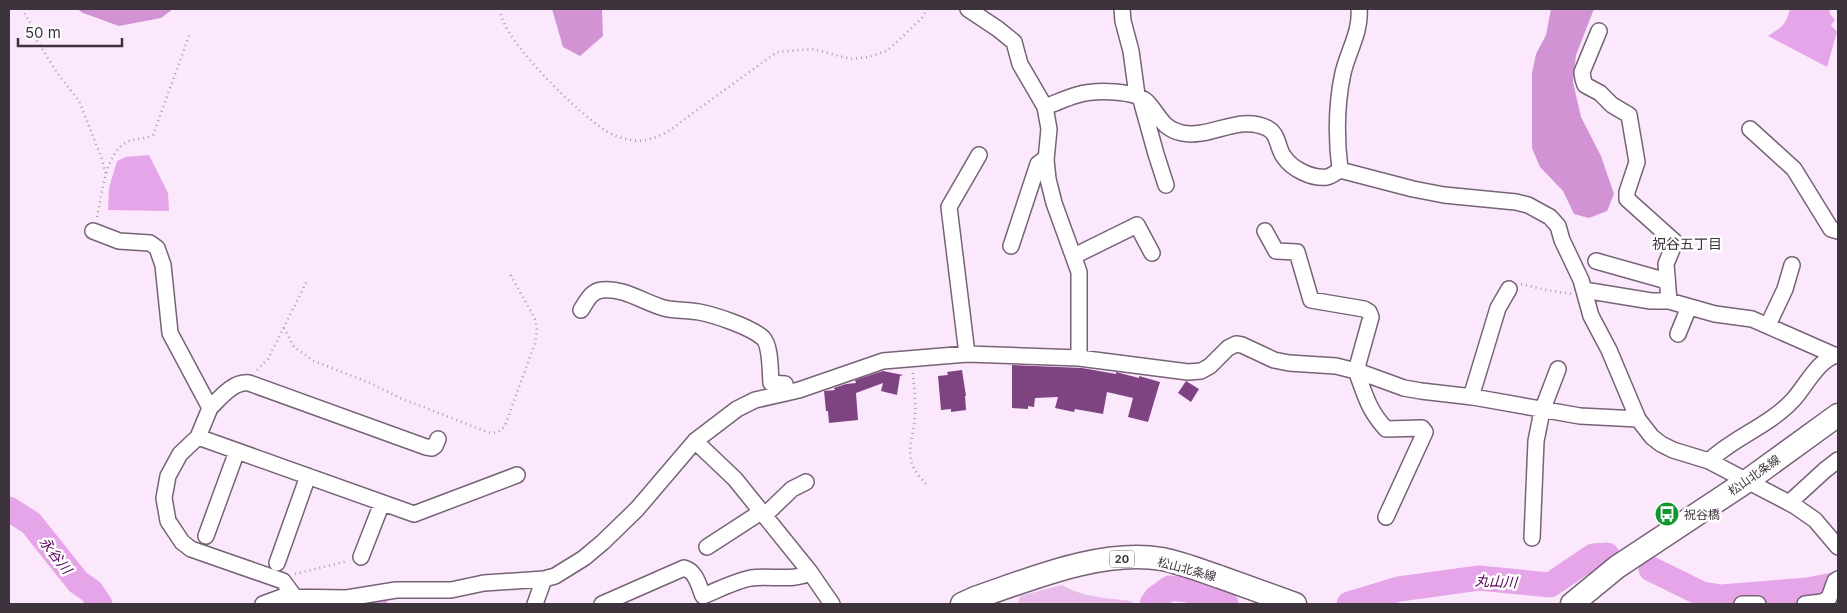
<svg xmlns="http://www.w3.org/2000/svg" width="1847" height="613" font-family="Inter,'Noto Sans JP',sans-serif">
<rect width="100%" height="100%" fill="#fce8fd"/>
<!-- green -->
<path fill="#e9bceb" d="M1062 585C1076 594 1096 597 1113 599 1121 600 1130 599 1136 604H1018L1020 596Z"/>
<!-- forest -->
<path fill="#d293d5" d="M77 9H173L161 18 119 26 83 13Z
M552 9H602L603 36 580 56 563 47Z
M1551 9H1594L1576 55 1573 82 1581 117 1601 156 1614 194 1607 211 1589 218 1574 214 1563 191 1540 167 1532 148V73L1536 54 1546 35Z"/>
<!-- water -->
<path fill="#e5a5e8" d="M1794 9H1829L1830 14 1835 20 1831 25 1837 32 1827 67 1768 36C1779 29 1787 25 1789 11Z
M149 155 168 193 169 211 108 210 109 188 117 161 126 157Z"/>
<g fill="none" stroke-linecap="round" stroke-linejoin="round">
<!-- river -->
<path stroke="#e5a5e8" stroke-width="25" d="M9 509 31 523 78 582 91 591 100 604
M1651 569 1702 594 1721 597 1808 590 1838 584
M369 603 375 604
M1152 604 1156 598 1170 588 1188 590 1226 604
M1349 604 1399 589 1479 578 1550 585 1593 556 1607 555"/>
</g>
<!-- building -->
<path fill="#7e4482" d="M1012 365 1082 368 1116 374V372L1139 378V376L1160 382 1148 422 1128 417 1133 398 1107 392 1103 414 1075 409 1074 412 1055 408 1058 397 1035 398 1034 407 1028 406V409L1012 408Z
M962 370 966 396H965L966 410 951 412V409L941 410 938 376 948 375 947 372Z
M883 371 903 375 900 376 897 395 881 391 883 383 856 393 858 420 829 423 828 411H826L824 391 835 390 834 388 846 384 856 383 855 380Z
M1186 381 1199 389 1191 402 1178 393Z"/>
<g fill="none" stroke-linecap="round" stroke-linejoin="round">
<defs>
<path id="minor" d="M968 9 998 29 1014 42 1020 64 1045 107
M1122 9 1123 21 1131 51 1137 95
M1599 31 1582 72 1583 79 1585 85 1600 93 1612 105 1629 115 1637 162 1627 192V199L1675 242 1666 264 1669 301
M1141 100 1156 154 1166 185
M1750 129 1794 169 1831 229 1838 231
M1340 170C1336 137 1336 105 1343 73 1348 51 1361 32 1359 9
M93 231 119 241 150 243 157 248 163 265 170 333 210 408 198 437 180 454 168 476 164 498 168 521 182 542 191 549 283 581 294 596
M1265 231 1276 251 1297 252 1311 300 1364 309 1369 312 1371 317 1356 371
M1011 246 1038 164 1046 158
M1074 256 1137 225 1152 253
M1596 261 1667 281
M1584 290 1651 301H1669L1715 314 1752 319 1834 355
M581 310C587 301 591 291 602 290 623 287 645 303 664 308 676 311 688 310 699 312 715 315 751 327 763 338 771 346 770 372 771 383L785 384 786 393
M1768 325 1785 289 1792 265
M1678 334 1689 307
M967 354 949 207 979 155
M1079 358V272L1054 203 1048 179 1046 160 1049 129 1045 107C1056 103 1066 98 1077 95 1094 90 1137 89 1149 104 1160 117 1163 129 1182 133 1210 139 1239 114 1267 128 1279 134 1277 148 1284 157 1292 169 1312 179 1327 177 1332 176 1336 172 1340 170L1413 189 1444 195 1516 202 1528 205 1550 217 1558 226 1562 240 1581 280 1591 316 1609 350 1638 419 1652 437 1661 444 1673 450 1709 461 1795 506 1815 520 1838 547
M1360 372 1358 376C1366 398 1370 412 1386 429L1422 428 1425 432 1386 517
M1471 397 1498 308 1509 289
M210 408C220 398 233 381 249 383L426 447 432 448 435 446 438 439
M198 437 414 514 517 475
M695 441 735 479 810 572 832 604
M1709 461C1734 437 1769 426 1793 400 1805 387 1820 357 1838 355
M1789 503 1825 470 1838 460
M764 516 792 489 806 482
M206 536 237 451
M1532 538 1536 441 1542 411 1558 369
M707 547 761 512
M361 557 382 503
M277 563 308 476
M263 604 282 597 347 598 396 590H451L484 583 544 579 555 576 584 558 603 542 637 509 695 441 737 409 755 400 799 390 883 361 967 354 1079 358 1188 372 1201 371 1210 366 1228 348 1236 344 1242 345 1274 360 1289 363 1336 366 1360 372 1404 388 1421 391 1473 397 1580 416 1638 419
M535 604 544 579
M602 604 684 568C696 571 699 586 703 596 718 590 735 581 751 578 770 575 795 582 810 572
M1742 604H1758
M1805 604 1822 602 1829 598 1835 581 1838 579"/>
<path id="primary" d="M962 604 975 598C1031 579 1101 549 1162 559 1182 563 1202 571 1220 577 1245 586 1270 595 1295 604
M1572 604 1617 567 1747 481 1838 415"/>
</defs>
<!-- minor casing -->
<use href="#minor" stroke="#776278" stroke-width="18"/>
<!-- primary casing -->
<use href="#primary" stroke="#776278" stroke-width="25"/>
<!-- path -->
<path stroke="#a999aa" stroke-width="2.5" stroke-dasharray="1 4" stroke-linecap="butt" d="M22 9 31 24 37 41 58 74 79 101 102 159 106 175
M500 9C501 12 501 17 503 20 513 49 579 114 606 131 612 135 623 139 631 140 648 144 670 132 682 121L777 52 813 49 851 59 868 57 887 51 922 18 927 9
M97 217C102 195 105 153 127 142 134 138 143 140 153 135L190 33
M1521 284 1546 290 1572 294
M284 328 294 347 314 361 370 383 400 398 490 433C499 432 502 431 506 423L535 343 537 330 535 319 509 272
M257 370 268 359 307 281
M913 373C914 387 916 402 915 416 912 448 901 459 927 485
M295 574 348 561"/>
<!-- minor -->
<use href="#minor" stroke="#fff" stroke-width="15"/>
<!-- primary -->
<use href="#primary" stroke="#fff" stroke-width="22"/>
</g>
<!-- icons -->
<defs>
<symbol id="bus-disc" viewBox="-11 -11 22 22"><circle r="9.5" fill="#10972d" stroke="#fdfdfd"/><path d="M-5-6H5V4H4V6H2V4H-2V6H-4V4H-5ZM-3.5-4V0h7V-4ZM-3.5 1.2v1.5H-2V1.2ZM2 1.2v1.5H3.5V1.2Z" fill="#fff"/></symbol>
</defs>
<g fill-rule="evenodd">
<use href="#bus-disc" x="1653" y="500" width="28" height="28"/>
</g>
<g text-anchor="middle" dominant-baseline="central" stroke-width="5" stroke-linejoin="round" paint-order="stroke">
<!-- shield labels -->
<rect fill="#fdfdfd" stroke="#777077" stroke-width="1" x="1109.5" y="550.5" width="25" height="17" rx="4"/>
<g font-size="11" font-weight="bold" fill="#3d333d">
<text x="1122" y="559">20</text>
</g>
<!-- street labels -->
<g font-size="12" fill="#3d333d" stroke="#fdfdfd">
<text transform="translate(1754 475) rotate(-35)">松山北条線</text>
<text transform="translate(1187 569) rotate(15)">松山北条線</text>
</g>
<!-- poi labels -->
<g font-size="12" fill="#3d333d" stroke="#fdfdfd" text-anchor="start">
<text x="1684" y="514">祝谷橋</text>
</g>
<!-- neighbourhood labels -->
<g font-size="14" fill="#3d333d" stroke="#fdfdfd">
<text x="1687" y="243">祝谷五丁目</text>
</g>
<!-- water labels -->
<g font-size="14" font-style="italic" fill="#530159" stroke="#fdfdfd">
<text transform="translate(56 555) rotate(52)">永谷川</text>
<text transform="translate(1496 581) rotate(3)">丸山川</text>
</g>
</g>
<!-- border -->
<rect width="1847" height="613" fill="none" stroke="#3d333d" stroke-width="20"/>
<!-- scale -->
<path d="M18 38v8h104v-8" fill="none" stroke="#3d333d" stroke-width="2.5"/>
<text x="25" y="38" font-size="15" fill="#3d333d" stroke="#fdfdfd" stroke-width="4" paint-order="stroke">50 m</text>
</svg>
